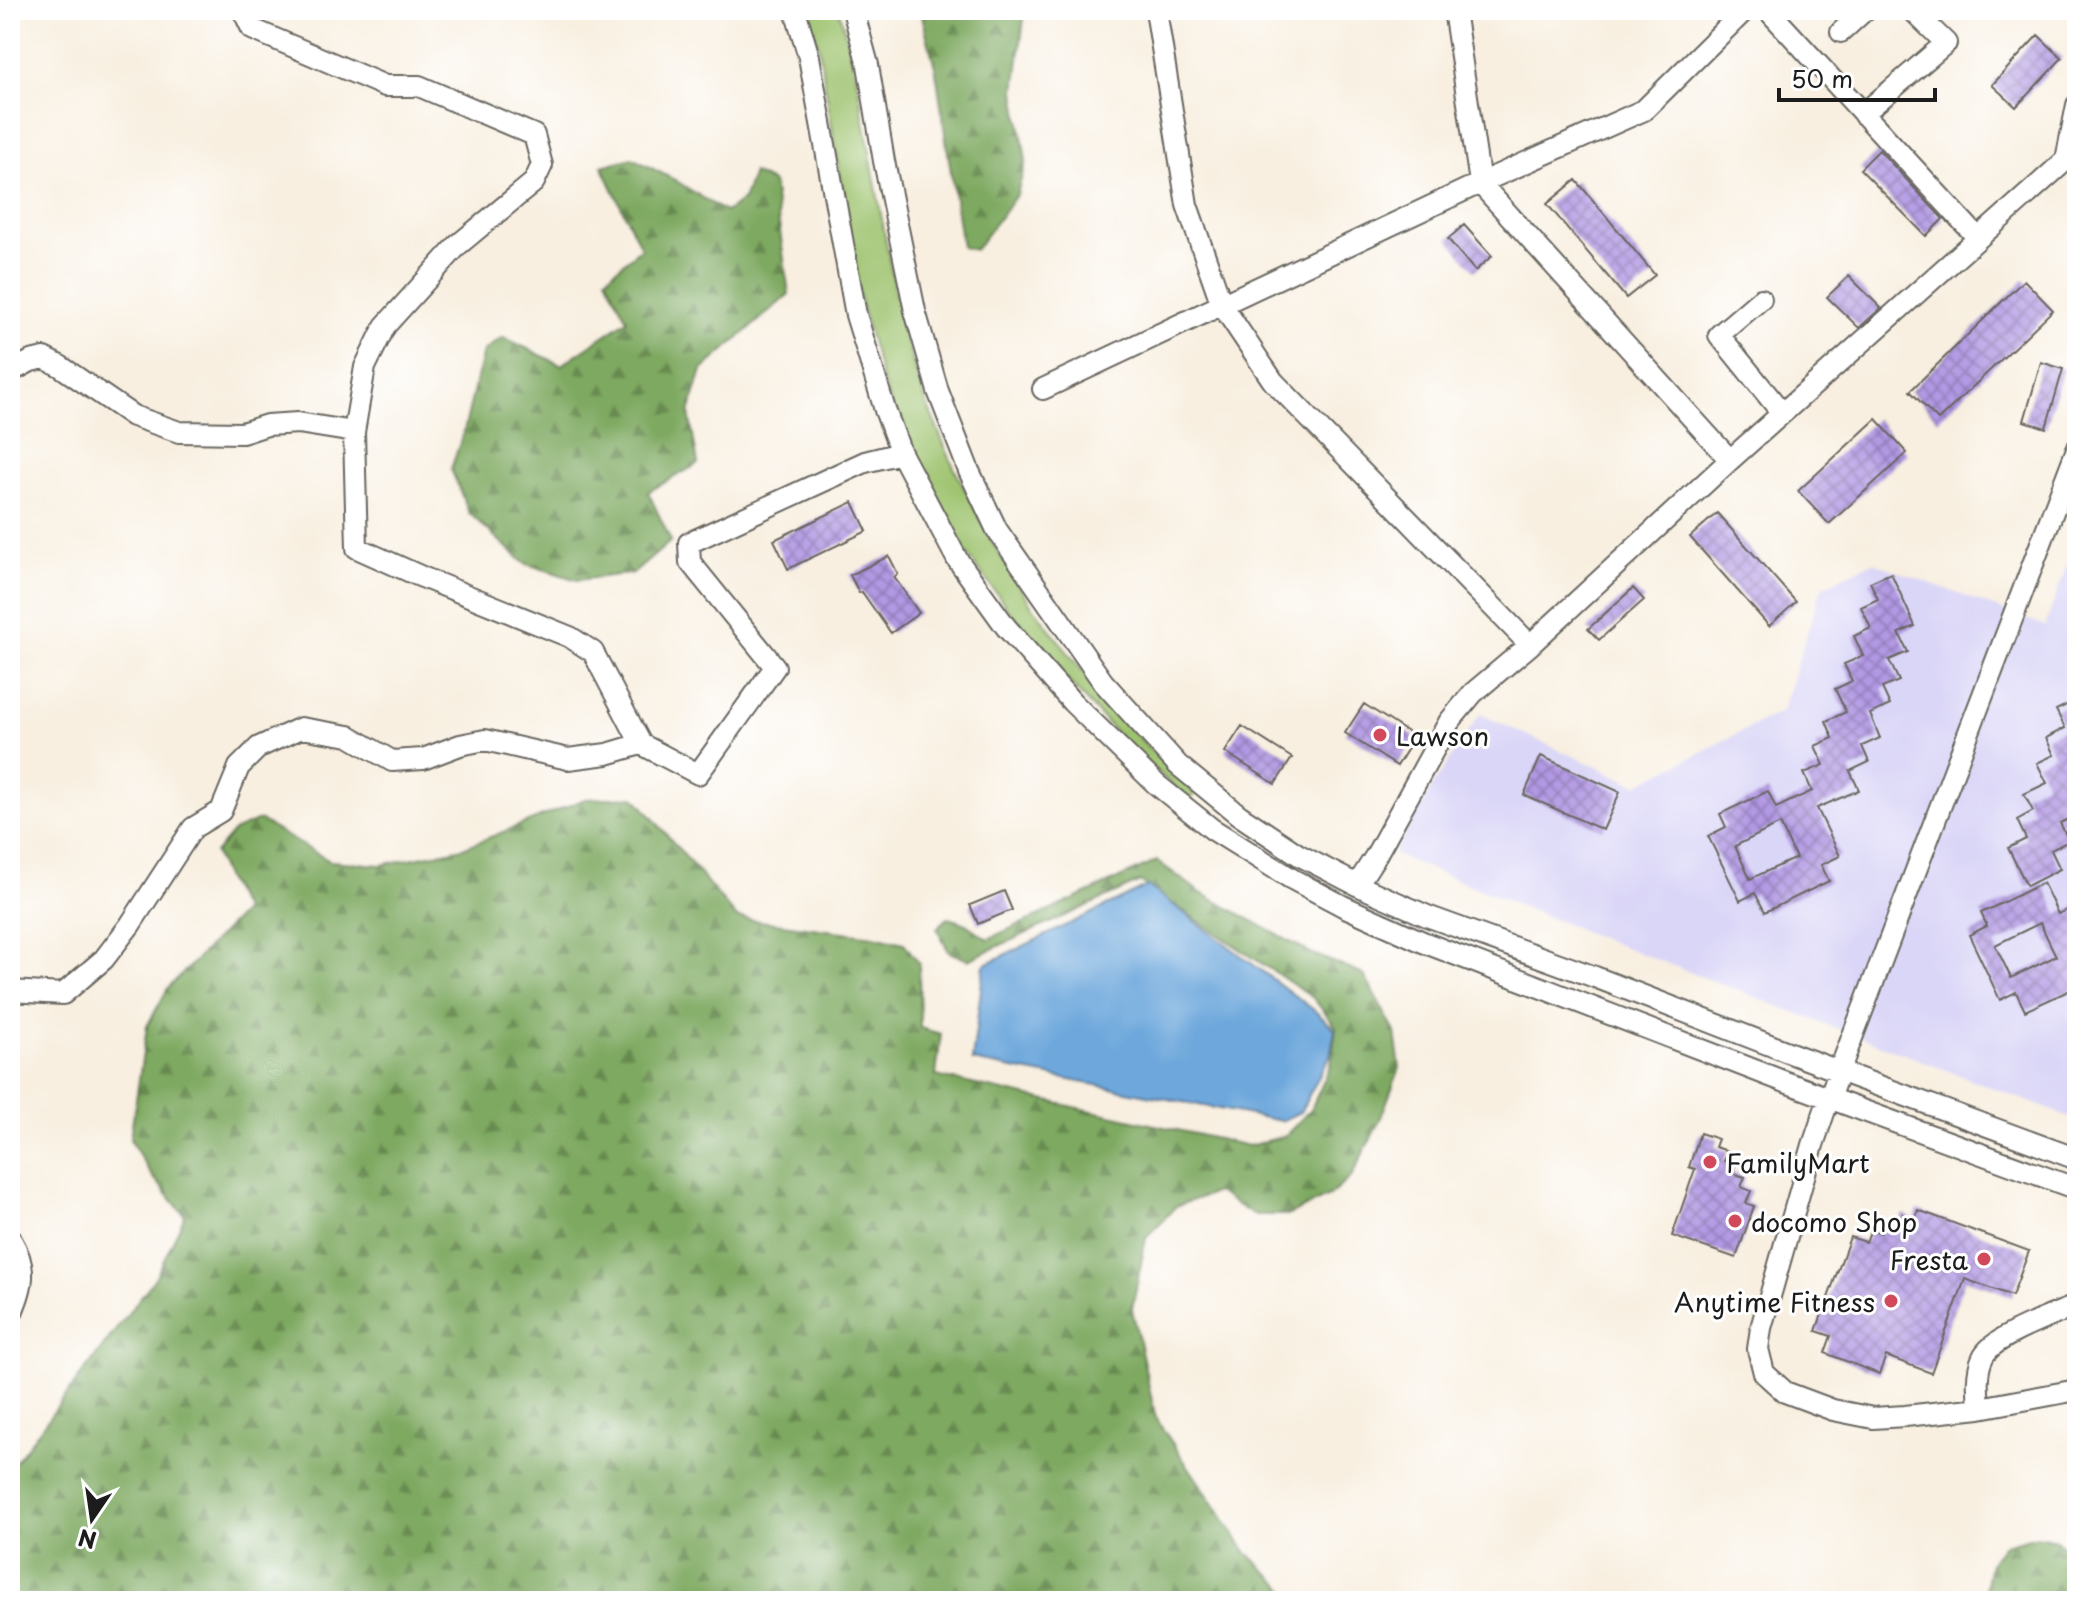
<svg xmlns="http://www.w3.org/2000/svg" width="2087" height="1611" font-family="'Playpen Sans',sans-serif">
<defs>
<pattern id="forest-firs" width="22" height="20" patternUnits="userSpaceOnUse" patternTransform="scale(2)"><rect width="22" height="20" fill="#7ea961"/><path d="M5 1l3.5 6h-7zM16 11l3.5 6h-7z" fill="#66894f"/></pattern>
<pattern id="building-cross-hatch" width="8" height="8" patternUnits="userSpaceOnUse" patternTransform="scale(2)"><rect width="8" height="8" fill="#b299e4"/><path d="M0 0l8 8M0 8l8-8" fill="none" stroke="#907cb8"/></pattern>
</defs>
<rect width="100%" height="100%" fill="#fff"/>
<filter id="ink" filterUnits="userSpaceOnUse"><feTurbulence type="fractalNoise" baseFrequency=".0125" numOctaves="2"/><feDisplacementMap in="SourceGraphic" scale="16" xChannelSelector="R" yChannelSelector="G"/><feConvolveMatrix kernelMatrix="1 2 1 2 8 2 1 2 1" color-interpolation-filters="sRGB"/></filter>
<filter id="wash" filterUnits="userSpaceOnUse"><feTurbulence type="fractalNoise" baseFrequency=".006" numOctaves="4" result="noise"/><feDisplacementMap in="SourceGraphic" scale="32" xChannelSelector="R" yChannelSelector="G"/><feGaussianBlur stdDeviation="1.8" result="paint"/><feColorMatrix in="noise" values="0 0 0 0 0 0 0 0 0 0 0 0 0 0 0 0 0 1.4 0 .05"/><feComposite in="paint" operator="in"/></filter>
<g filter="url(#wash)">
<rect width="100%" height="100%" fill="#f8efe0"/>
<!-- built -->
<path fill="#dad6f7" d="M2077 537V1120L1595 936 1393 854 1434 784 1480 714 1637 785 1782 711 1822 587 1873 562 2045 626Z"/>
<!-- grass -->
<path fill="#9ec36e" stroke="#5d7045" stroke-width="2" d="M807 10H839L856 76 901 325 927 405 955 470 993 544 1030 603 1079 667 1138 737 1195 794 1190 800 1132 750 1065 678 1009 610 961 546 922 474 883 384 861 304 819 48Z"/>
<!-- forest -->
<path fill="url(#forest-firs)" stroke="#4d623e" stroke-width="2" d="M940 10H1025L1015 91 1026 161 1017 194 975 250 962 247 936 71 922 16Z
M632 158 675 180 725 212 743 200 753 173 773 183 789 294 702 370 689 413 698 464 648 492 671 541 634 573 577 580 524 563 469 513 451 469 464 431 483 351 503 337 561 365 627 320 606 278 641 248 602 166Z
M635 797 737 918 874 936 904 943 919 963 920 1028 941 1034 936 1076 1249 1146 1285 1136 1311 1109 1331 1065 1336 1027 1313 998 1140 882 968 960 949 952 937 928 948 918 964 923 988 939 1157 861 1201 893 1311 953 1364 975 1395 1032 1400 1068 1379 1122 1351 1177 1329 1196 1289 1215H1253L1217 1192 1176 1206 1146 1238 1132 1309 1156 1419 1247 1553 1298 1601H10V1469L155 1278 185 1216 150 1173 130 1139 147 1026 168 988 244 911 225 877 215 853 235 830 259 820 330 861 381 865 463 848 585 799Z
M2037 1536 2056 1540 2077 1557V1601H1983L1990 1563 2004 1545Z"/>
<!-- water -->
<path fill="#6da7dc" stroke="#44627c" stroke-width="2" d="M1148 886 1314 1010 1335 1029 1330 1056 1300 1112 1281 1121 972 1061 984 965Z"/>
<g id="blocks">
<!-- building -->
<path fill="url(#building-cross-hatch)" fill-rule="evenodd" d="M2038 35 2062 58 2016 107 1992 85Z
M1879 150 1943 219 1926 236 1860 169Z
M1576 180 1655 275 1626 298 1547 204Z
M1464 225 1492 256 1475 271 1448 239Z
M1849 276 1881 308 1859 328 1827 297Z
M2024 280 2053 310 1938 420 1910 391Z
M2041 362 2063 369 2046 428 2024 421Z
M1876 419 1907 453 1829 524 1798 491Z
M853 502 867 531 788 569 774 540Z
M1717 513 1796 602 1769 626 1690 537Z
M889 556 898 574 894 577 919 613 891 633 862 592 859 593 850 575Z
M1891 573 1915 626 1899 633 1908 652 1889 660 1899 681 1882 688 1890 705 1870 714 1880 738 1862 746 1869 762 1850 771 1859 790 1817 808 1840 856 1821 865 1829 881 1765 912 1755 893 1740 901 1708 836 1726 827 1720 814 1768 791 1776 808 1812 791 1804 773 1824 765 1815 746 1833 738 1826 721 1846 712 1835 689 1852 681 1844 664 1863 656 1854 636 1871 628 1861 607 1878 599 1870 582ZM1780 824 1796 858 1750 879 1735 846Z
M1633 588 1644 600 1599 640 1588 629Z
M2077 700V815L2060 823 2069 841 2051 850 2060 869 2027 886 2008 848 2026 839 2017 820 2033 811 2024 794 2047 783 2037 763 2054 755 2046 738 2065 728 2056 710Z
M1364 704 1415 737 1397 766 1345 733Z
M1242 726 1292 758 1275 784 1225 752Z
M1541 756 1620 792 1603 830 1524 795Z
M2043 883 2058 914 2077 905V987L2025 1011 2016 992 2000 1000 1969 935 1987 926 1981 913ZM2040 923 2056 956 2011 978 1995 945Z
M1004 891 1012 910 978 924 970 905Z
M1700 1133 1718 1139 1715 1147 1728 1151 1724 1161 1735 1164 1732 1173 1745 1177 1741 1187 1751 1191 1746 1203 1754 1206 1736 1258 1672 1236 1695 1169 1689 1167Z
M1918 1210 2029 1251 2012 1296 1965 1279 1931 1373 1886 1356 1879 1374 1825 1353 1831 1336 1816 1331 1850 1237 1866 1242 1871 1229 1881 1233 1885 1224 1897 1228 1903 1214 1915 1219Z"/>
</g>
</g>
<g filter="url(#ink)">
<use href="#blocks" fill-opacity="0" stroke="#696661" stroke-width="2"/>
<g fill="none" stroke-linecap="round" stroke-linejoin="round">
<defs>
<path id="minor" d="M243 10 252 29 385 86H419L534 135 542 165 534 182 458 245 385 326 365 367 354 432 357 548 422 577 570 637 593 652 641 744
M795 10 809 57 856 315 885 410 901 453 957 559 1006 627 1072 702 1156 784 1212 829 1292 879 1343 906 1423 942 1788 1083 2077 1189
M853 10 868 65 884 161 915 311 938 391 969 471 997 530 1103 682 1178 765 1239 815 1299 855 1357 885 1427 916 1595 977 1798 1056 2077 1159
M1156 10 1187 205 1222 305 1273 381 1530 645
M1454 10 1480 183 1730 460
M1768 10 1978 238
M1841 32 1865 10
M1863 114 1946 43 1912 10
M1761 299 1719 335 1782 413
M10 372 31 361 44 358 60 366 133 416 179 432 242 433 267 425 298 423 354 432
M1043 389 1480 183 1644 110 1745 10
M2077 449 1829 1098 1813 1145 1761 1328 1758 1349 1764 1373 1785 1392 1833 1410 1873 1418 1905 1416 1980 1408 2077 1390
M1357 885 1375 857 1449 722 1473 693 1530 645 1730 460 2066 160 2077 105
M10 991 63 994 104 959 130 925 193 828 221 811 239 767 259 747 301 728 349 736 392 761 423 759 460 745 485 740 568 759 607 754 641 744 698 774 775 667 690 562 689 543 865 462 901 453
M10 1238C29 1269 23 1286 10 1317
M1980 1408C1977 1393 1976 1371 1983 1357 1993 1336 2055 1315 2077 1305"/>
</defs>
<!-- minor casing -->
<use href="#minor" stroke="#696661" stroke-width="24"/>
<!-- minor -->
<use href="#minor" stroke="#fff" stroke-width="20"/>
</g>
</g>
<!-- markers -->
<g fill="#d1495b" stroke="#fff" stroke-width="3">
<circle cx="1380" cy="735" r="8"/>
<circle cx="1710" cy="1162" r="8"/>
<circle cx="1735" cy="1221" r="8"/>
<circle cx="1984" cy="1259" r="8"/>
<circle cx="1891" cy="1301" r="8"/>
</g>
<g text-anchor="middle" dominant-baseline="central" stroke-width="6" stroke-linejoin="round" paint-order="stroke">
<!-- poi labels -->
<g font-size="26" fill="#1c1c1c" stroke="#fff" text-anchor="start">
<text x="1396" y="735">Lawson</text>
<text x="1726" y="1162">FamilyMart</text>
<text x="1751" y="1221">docomo Shop</text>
<text x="1968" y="1259" text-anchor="end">Fresta</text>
<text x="1875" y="1301" text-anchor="end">Anytime Fitness</text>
</g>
</g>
<!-- margin -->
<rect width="2087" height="1611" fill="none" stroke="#fff" stroke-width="40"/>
<!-- north arrow -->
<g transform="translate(92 1519) rotate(193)" stroke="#ffffff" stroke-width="6" paint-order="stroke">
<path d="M0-6L14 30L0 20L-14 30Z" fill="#1c1c1c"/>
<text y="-12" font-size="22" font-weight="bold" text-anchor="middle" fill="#1c1c1c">N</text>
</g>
<!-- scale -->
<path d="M1779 88v12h156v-12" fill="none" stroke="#1c1c1c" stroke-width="4"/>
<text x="1791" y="88" font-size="24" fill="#1c1c1c" stroke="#ffffff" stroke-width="6" paint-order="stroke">50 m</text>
</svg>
